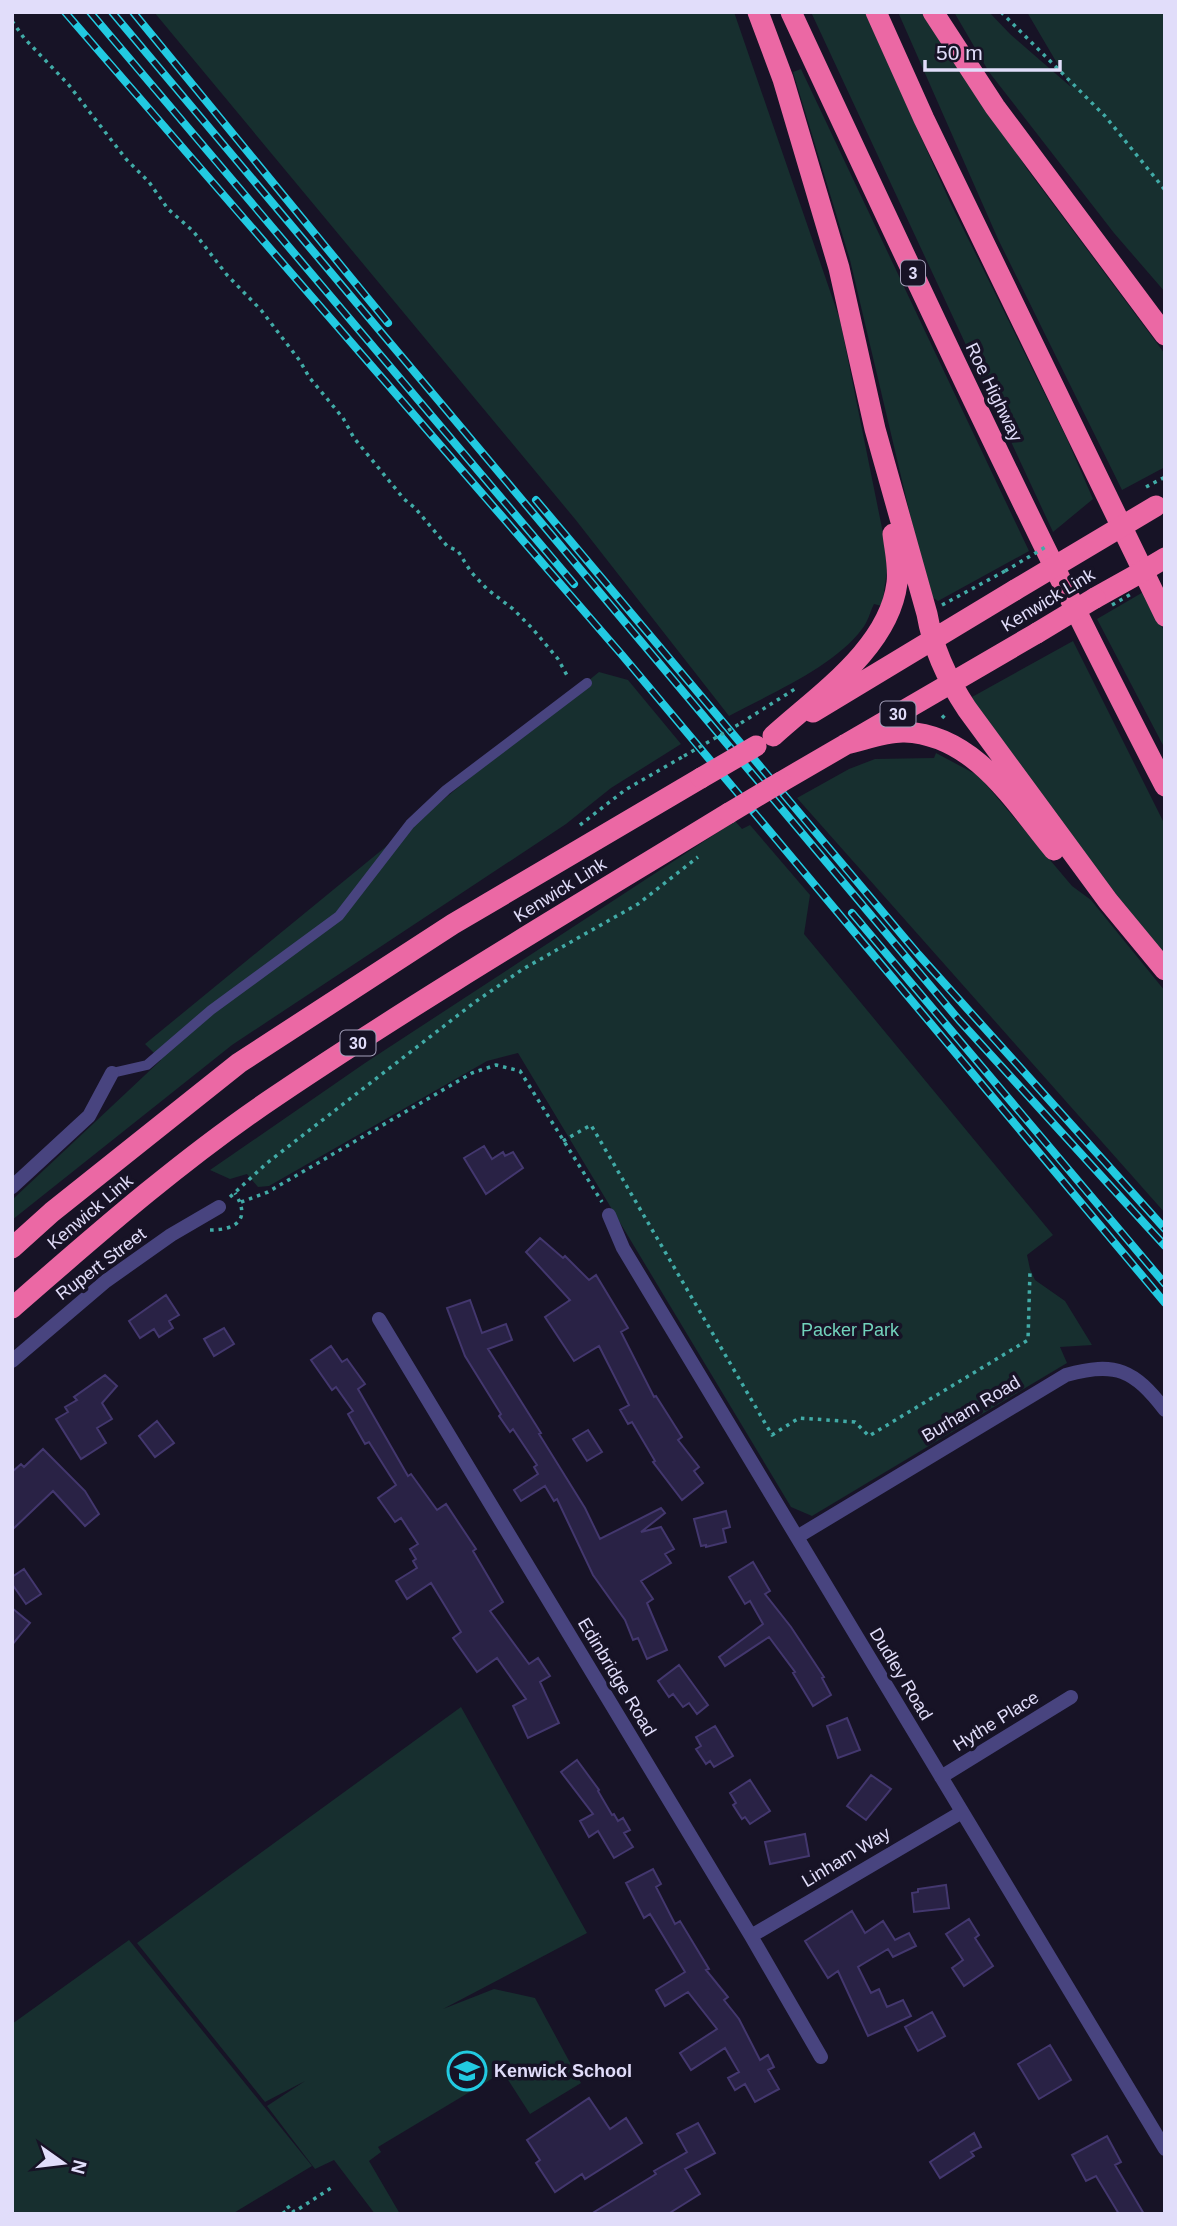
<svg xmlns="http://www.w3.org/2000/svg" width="1177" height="2226" font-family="Arial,sans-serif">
<rect width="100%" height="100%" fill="#171326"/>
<!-- green -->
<path fill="#172f2f" d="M154 12H734L840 320 885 543 887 570 882 606 874 604C870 612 868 622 862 629 835 666 770 694 729 716L575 519Z
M811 12H865L950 202 1067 439 1093 499 1053 532Z
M898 12H926L1027 169 1165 354V467L1122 490 998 239Z
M954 12H989L1010 34 1071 87 1027 12H1165V292L1114 233 989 72Z
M801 69 1029 551 938 601 929 595 850 260 793 72Z
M1145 591 1165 633V749L1097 619Z
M1073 641 1165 825V956L1026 780 983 721 972 697Z
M599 672 628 680 681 744 611 788 566 824 232 1045 12 1220V1200L161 1060 145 1044Z
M936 753 979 776 1072 886 1091 900 1165 991V1213L797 798 849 769 875 759 934 758Z
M735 821 742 829 750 825 810 895 804 934 1053 1235 1027 1255 1030 1269 1035 1280 1065 1301 1092 1345 1060 1347 1067 1363 812 1516 791 1507 518 1053 487 1061 269 1186 258 1187 247 1174 230 1179 210 1170 365 1063Z
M461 1707 587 1933 443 2009 494 1989 535 1998 581 2083 530 2114 503 2072 378 2147 381 2152 369 2161 400 2214H375L334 2160 315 2169 267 2106 305 2081 265 2102 137 1943Z
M129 1940 312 2166 232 2214H12V2024Z"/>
<!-- building -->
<path fill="#292245" stroke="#43376e" stroke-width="2" d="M484 1146 492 1159 503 1152 505 1156 513 1152 523 1168 486 1194 464 1158Z
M540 1238 563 1258 565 1256 589 1280 596 1275 628 1328 621 1332 654 1397 656 1396 682 1437 678 1440 699 1467 694 1471 703 1483 682 1500 653 1462 655 1461 632 1422 628 1424 620 1410 629 1405 599 1346 574 1361 545 1317 570 1300 526 1252Z
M166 1295 179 1315 169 1321 173 1328 159 1337 154 1329 140 1338 129 1321Z
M470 1300 482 1333 506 1324 512 1340 488 1349 541 1433 539 1434 585 1508 600 1539 661 1508 665 1513 641 1532 661 1527 674 1549 665 1554 671 1563 641 1581 653 1599 647 1603 667 1650 647 1659 638 1638 633 1640 625 1620 593 1575 557 1499 554 1501 545 1486 521 1501 514 1490 538 1474 534 1467 537 1465 513 1429 510 1432 499 1416 501 1414 465 1356 447 1308Z
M224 1328 234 1344 214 1356 204 1339Z
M331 1346 342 1362 347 1359 365 1384 358 1389 408 1476 411 1474 437 1510 446 1504 476 1549 473 1551 503 1602 490 1611 529 1664 538 1658 550 1676 540 1682 559 1723 528 1738 513 1706 526 1699 497 1658 477 1672 453 1638 461 1632 431 1583 407 1599 396 1581 417 1568 413 1561 416 1559 410 1549 418 1544 401 1518 395 1522 378 1498 396 1485 369 1442 365 1444 348 1414 353 1411 336 1387 332 1390 311 1360Z
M105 1375 117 1386 102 1403 112 1419 97 1428 106 1443 81 1459 56 1419 68 1412 65 1407 77 1400 74 1397Z
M157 1421 174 1443 155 1457 139 1436Z
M588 1430 602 1452 587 1461 573 1439Z
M43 1449 85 1491 99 1514 85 1526 53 1491 12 1530V1472L21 1464 24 1467Z
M726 1511 730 1527 723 1529 726 1542 706 1547V1545L701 1546 694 1519Z
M753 1562 770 1591 765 1594 791 1627 824 1677 822 1678 831 1695 813 1706 793 1673 795 1672 769 1637 725 1666 719 1657 763 1624 750 1601 745 1604 729 1577Z
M24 1569 41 1594 26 1604 12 1584V1577Z
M12 1608 30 1623 12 1645Z
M679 1665 708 1705 697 1714 689 1703 683 1707 673 1694 669 1697 658 1681Z
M847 1718 860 1750 838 1758 827 1726Z
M715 1726 733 1756 714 1767 710 1761 706 1764 696 1749 701 1746 696 1737Z
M577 1760 599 1790 598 1791 612 1815 614 1814 618 1821 623 1818 630 1830 624 1833 633 1847 614 1858 598 1831 589 1837 580 1821 593 1814 561 1772Z
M871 1775 891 1789 866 1820 847 1806Z
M750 1780 770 1811 750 1824 745 1817 742 1819 733 1805 736 1803 730 1793Z
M805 1834 809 1856 770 1864 765 1842Z
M653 1869 661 1884 656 1887 675 1924 680 1921 709 1969 706 1970 728 1997 724 2000 739 2019 760 2060 768 2055 774 2067 768 2070 779 2089 755 2102 745 2084 735 2090 728 2078 739 2072 725 2048 691 2070 680 2053 717 2029 688 1992 665 2006 656 1990 685 1972 650 1914 644 1918 626 1883Z
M946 1885 949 1908 914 1912 912 1893 918 1892V1889Z
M852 1911 865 1933 883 1921 895 1940 909 1933 916 1946 893 1957 888 1949 858 1967 871 1993 879 1989 887 2007 903 2000 911 2016 868 2036 838 1971 828 1978 805 1941Z
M969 1919 979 1935 975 1938 993 1966 964 1986 952 1968 963 1960 946 1934Z
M932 2012 945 2036 918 2051 905 2027Z
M1050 2045 1071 2080 1039 2099 1018 2064Z
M589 2098 610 2129 626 2118 642 2143 585 2179 582 2174 555 2192 536 2163 540 2160 527 2140Z
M698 2123 715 2153 685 2169 700 2194 668 2214H591L656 2174 654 2171 687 2152 677 2134Z
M974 2133 981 2147 971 2152 974 2156 940 2178 930 2162Z
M1107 2136 1121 2162 1115 2165 1144 2214H1119L1096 2176 1086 2181 1072 2155Z"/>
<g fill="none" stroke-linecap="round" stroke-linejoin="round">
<!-- path -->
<path stroke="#41aba7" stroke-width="3.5" stroke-dasharray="3.5 5" stroke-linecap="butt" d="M1001 12 1105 116 1165 190
M12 21 24 38 68 84 126 159 149 182 168 209 193 231 227 275 261 310 300 361 309 377 343 418 354 438 404 499 415 508 447 546 458 551 471 572 487 589 513 609 532 628 558 659 569 679
M1146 487 1165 477
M942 605 1005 571
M942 718 948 712
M741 723 798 687
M580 825 625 790 684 756
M563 1141 591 1125 772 1435 799 1418 855 1422 869 1436 1028 1340 1030 1271
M230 1197 267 1163 475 1002 523 969 638 904 698 857
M241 1202 268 1192 472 1073 496 1065 520 1071 602 1202
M210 1230C237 1230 251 1219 235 1193
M285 2214 283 2211 290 2206 294 2212 331 2188 333 2191"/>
<!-- lane -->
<path stroke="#48447f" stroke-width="10" d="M112 1073 147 1065 211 1010 339 916 410 824 446 790 587 683"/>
<!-- street -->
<path stroke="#48447f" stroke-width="14" d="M12 1187 89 1116 112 1073
M609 1215 623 1248 1165 2149
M379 1319 751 1936 821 2057
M12 1361 106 1281 171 1235 219 1207
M797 1537 1066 1375C1116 1361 1134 1370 1165 1410
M941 1777 1071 1697
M751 1936 962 1812"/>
<!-- highway -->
<path stroke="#eb68a4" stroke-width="21" d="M758 12 783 79 839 268 875 429 927 614C933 649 947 679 967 709L1108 901 1165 970
M791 12C912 272 1033 532 1165 786
M876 12 924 119 1165 616
M933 12 995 107 1165 335
M1095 598 1138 574
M813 712 1015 590
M773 736C818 695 889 648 897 583 899 567 895 551 893 534
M846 744C864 740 887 731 905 732 975 735 1014 802 1054 850
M781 782 1037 633
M12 1248 52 1212 239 1063 453 924 701 778
M12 1308C97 1234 182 1159 276 1096 423 997 577 906 729 813"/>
<defs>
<path id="rail" d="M65 12 622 655 1165 1303
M90 12 574 584
M112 12 959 1020 1165 1246
M133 12 388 323
M536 500 918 954 1165 1229
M852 913 1165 1284"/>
</defs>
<!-- rail casing -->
<use href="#rail" stroke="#22cae1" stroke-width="8"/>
<!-- rail -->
<use href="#rail" stroke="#171326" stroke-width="5" stroke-dasharray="16" stroke-linecap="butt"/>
<!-- path-bridge -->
<path stroke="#41aba7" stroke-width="3.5" stroke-dasharray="3.5 5" stroke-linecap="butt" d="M1005 571 1049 545
M1112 605 1133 593
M684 756 741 723"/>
<!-- highway-bridge -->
<path stroke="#eb68a4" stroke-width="21" d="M1138 574 1165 558
M1015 590 1156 506
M1037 633 1095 598
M701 778 756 746
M729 813 781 782"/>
</g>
<!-- icons -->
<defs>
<symbol id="school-ring" viewBox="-11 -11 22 22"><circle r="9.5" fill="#171326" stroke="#22cae1" stroke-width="1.5"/><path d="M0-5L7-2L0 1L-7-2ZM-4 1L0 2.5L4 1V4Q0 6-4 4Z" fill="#22cae1"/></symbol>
</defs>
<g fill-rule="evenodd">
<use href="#school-ring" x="445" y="2049" width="44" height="44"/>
</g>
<g text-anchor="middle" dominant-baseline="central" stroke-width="7" stroke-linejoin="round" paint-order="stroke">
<!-- shield labels -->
<g fill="#171326" stroke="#a4a0ba" stroke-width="2">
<rect x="901" y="260.5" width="24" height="25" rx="5"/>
<rect x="880.5" y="701.5" width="35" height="25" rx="5"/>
<rect x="340.5" y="1030.5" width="35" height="25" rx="5"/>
</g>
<g font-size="16" font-weight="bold" fill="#e1ddfa">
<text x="913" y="273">3</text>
<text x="898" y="714">30</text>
<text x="358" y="1043">30</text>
</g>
<!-- street labels -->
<g font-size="18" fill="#e1ddfa" stroke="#171326">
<text transform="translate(994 392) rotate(64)">Roe Highway</text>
<text transform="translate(1048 600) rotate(-31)">Kenwick Link</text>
<text transform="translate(560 890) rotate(-32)">Kenwick Link</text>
<text transform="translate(90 1212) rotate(-40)">Kenwick Link</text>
<text transform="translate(101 1264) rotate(-37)">Rupert Street</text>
<text transform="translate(971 1409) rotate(-31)">Burham Road</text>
<text transform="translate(901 1674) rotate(59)">Dudley Road</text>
<text transform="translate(617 1677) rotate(59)">Edinbridge Road</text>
<text transform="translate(996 1721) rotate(-32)">Hythe Place</text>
<text transform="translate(846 1857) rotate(-31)">Linham Way</text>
</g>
<!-- park labels -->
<g font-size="18" fill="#72d2bc" stroke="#171326">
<text x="850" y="1330">Packer Park</text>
</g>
<!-- poi labels -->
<g font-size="18" font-weight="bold" fill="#e1ddfa" stroke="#171326" text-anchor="start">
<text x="494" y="2071">Kenwick School</text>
</g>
</g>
<!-- border -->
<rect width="1177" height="2226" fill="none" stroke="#e1ddfa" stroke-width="28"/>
<!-- north arrow -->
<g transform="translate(63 2163) rotate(104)" stroke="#171326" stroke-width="5" paint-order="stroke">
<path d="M0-5L12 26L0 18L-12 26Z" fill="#e1ddfa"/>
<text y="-10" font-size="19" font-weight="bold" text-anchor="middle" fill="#e1ddfa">N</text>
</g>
<!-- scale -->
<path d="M925 60v10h135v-10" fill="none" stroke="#e1ddfa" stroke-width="3.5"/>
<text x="936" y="60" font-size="21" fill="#e1ddfa" stroke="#171326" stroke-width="5" paint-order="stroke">50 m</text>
</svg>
